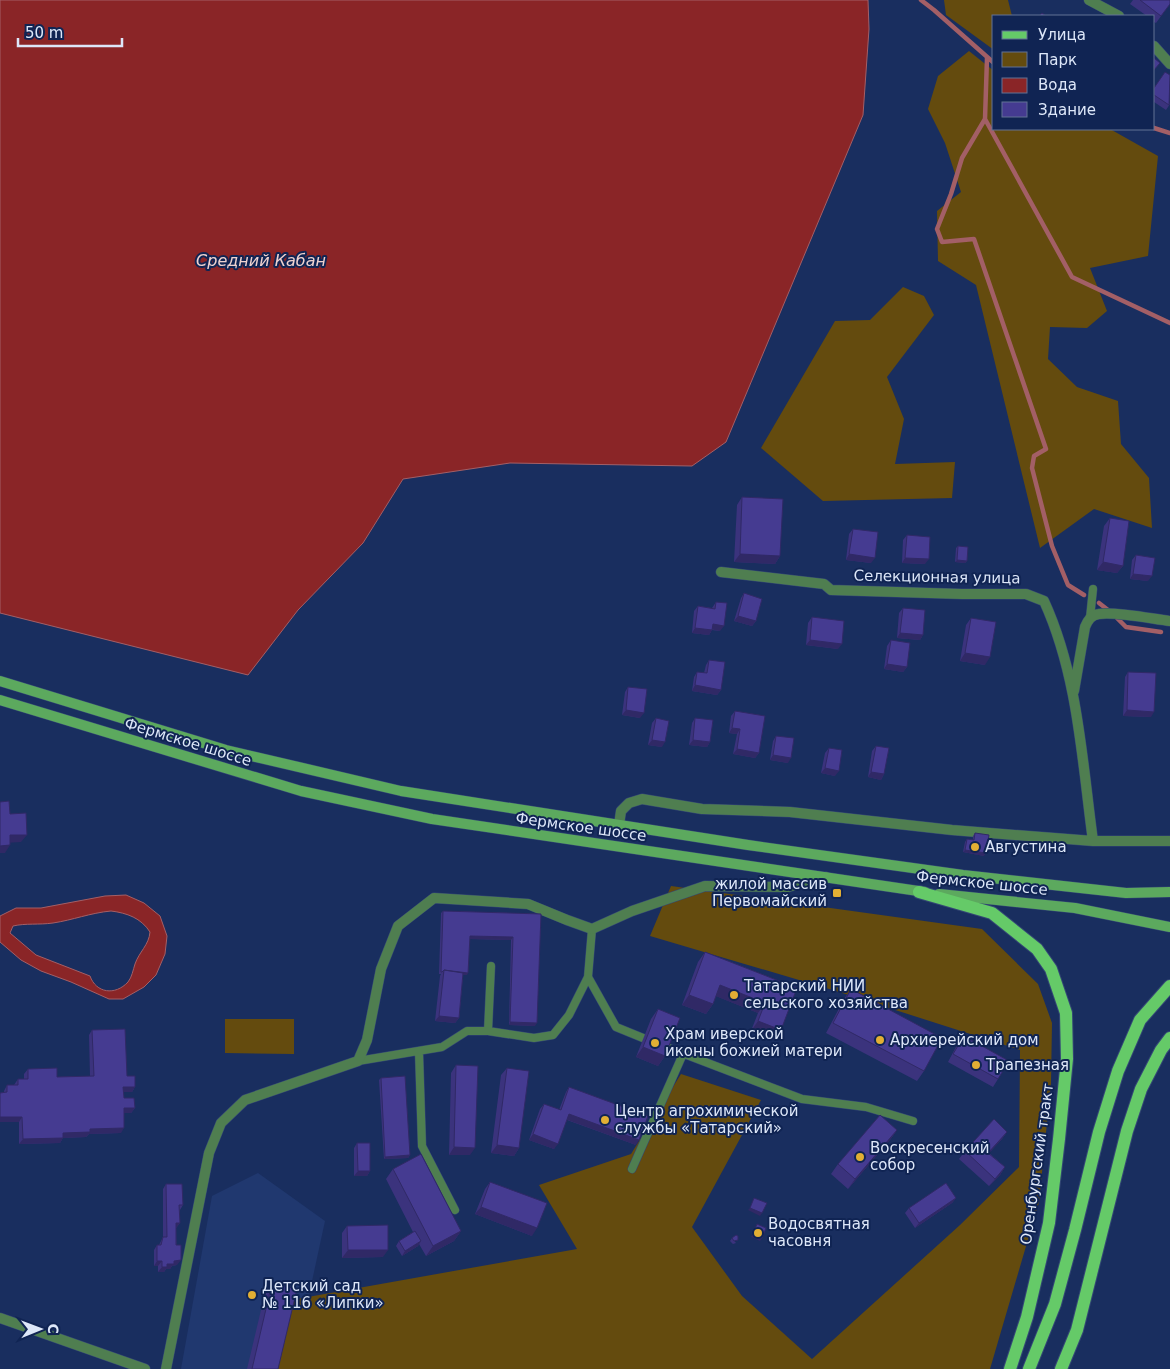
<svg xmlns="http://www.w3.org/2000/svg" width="1170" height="1369" font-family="'DejaVu Sans',sans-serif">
<rect width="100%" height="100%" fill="#192e5f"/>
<!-- built -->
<path fill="#20386f" d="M258 1173 325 1221 293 1369H181L212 1196Z"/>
<!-- green -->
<path fill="#644b0e" d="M944 0H1008L1012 16H994V50L946 15Z
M969 51 994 71V129H1110L1158 156 1148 256 1090 268 1107 311 1087 328 1050 327 1048 359 1077 387 1118 401 1121 444 1149 478 1152 528 1094 509 1040 548 976 285 938 261 937 211 961 192 945 143 928 109 938 76Z
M903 287 924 296 934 315 887 377 904 419 895 464 955 462 952 498 823 501 761 448 835 321 870 320Z
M671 886 982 929 1038 984 1052 1023 1051 1083 1039 1202 990 1369H276L291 1300 577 1249 539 1185 631 1154 681 1074 761 1100 692 1227 742 1296 812 1359 960 1225 1019 1167 1020 1050 836 991 650 936Z
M225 1019H294V1054L225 1053Z"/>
<!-- water -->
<path fill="#8a2527" stroke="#a35f66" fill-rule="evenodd" d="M0 0H868L869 29 863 115 726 442 692 466 510 463 403 479 363 543 298 610 248 675 0 613Z
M126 895 144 903 160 916 167 936 165 954 156 975 144 987 123 999H109L71 982 41 971 21 960 0 942V916L16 908H41L105 896ZM111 911C127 913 141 918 150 932 149 945 139 952 135 964 133 970 132 977 128 982 115 996 96 993 90 976L36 955 10 933 13 926C26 923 39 925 53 923 73 920 90 913 111 911Z"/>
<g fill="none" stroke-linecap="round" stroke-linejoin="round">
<!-- stream -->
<path stroke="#a35f66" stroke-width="4.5" d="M921 0 934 10 994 63
M987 58 985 119 962 158 951 194 937 229 942 242 974 239 1046 449 1034 456 1032 468 1052 546 1068 585 1084 595
M985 119 1072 277 1170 323
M1154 128 1170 133
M1099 603 1108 610
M1117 618 1126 627 1161 632"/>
<defs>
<path id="service" d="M1090 618 1093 589
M592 929 588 977 616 1027 643 1038
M488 1031 491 966
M666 1047 802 1099 866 1107 913 1121
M419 1052 422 1146 455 1210
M358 1061 442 1047 467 1031H488L534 1038 553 1035 569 1015 588 977
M632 1169 683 1054"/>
<path id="minor" d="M1089 0 1119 16
M1154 46 1170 64
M721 572 824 584 831 590 962 594H1026L1044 601C1078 675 1082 760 1093 841
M1074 691 1085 627C1088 620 1091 615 1099 614 1114 611 1153 619 1170 621
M619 825 621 811 629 803 642 799 702 809 790 812 952 830 1093 841H1170
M0 1318 145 1369
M166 1369 209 1153 221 1123 245 1100 358 1061 367 1040 381 969 398 926 434 898 528 904 567 920 592 929 632 911 705 886 788 887 826 877"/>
<path id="secondary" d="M0 681 226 750 401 791 748 845 963 875 1126 893 1170 892
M0 700 301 791 432 819 925 892
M939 894 1075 908 1170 927"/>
<path id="primary" d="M919 892 992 913 1037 949 1051 969 1066 1013 1067 1059 1059 1139 1049 1223 1027 1317 1010 1369
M1029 1369 1055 1304 1075 1230 1099 1132 1118 1071 1140 1020 1170 986
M1061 1369 1077 1330 1127 1131 1141 1089 1161 1050 1170 1038"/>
</defs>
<!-- service casing -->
<use href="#service" stroke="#344875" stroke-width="9"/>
<!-- minor casing -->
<use href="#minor" stroke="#344875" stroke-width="11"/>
<!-- secondary casing -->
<use href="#secondary" stroke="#344875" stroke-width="11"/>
<!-- primary casing -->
<use href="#primary" stroke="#344875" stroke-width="14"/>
<!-- service -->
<use href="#service" stroke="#4f7e50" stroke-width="8"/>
<!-- minor -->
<use href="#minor" stroke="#4f7e50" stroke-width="10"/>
<!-- secondary -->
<use href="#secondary" stroke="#5ca95e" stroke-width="10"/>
<!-- primary -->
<use href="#primary" stroke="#65ca68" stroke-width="12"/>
</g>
<!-- wall -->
<path fill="#3b337d" d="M1133 0H1170V4L1156 23 1154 22V16H1147L1130 4Z
M1154 88 1170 104 1166 110 1154 102Z
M742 497 780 556 775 564 734 562 737 505Z
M1110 518 1123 566 1117 573 1097 570 1104 526Z
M853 529 871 563 846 560 849 534Z
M907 535 925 564 902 563 903 540Z
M958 546 967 561 965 563 955 562 956 548Z
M1136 555 1148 581 1130 579 1132 560Z
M744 593 756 621 752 626 734 621 741 598Z
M716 602 720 631 712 630 709 635 692 633 694 611 698 606 712 608Z
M903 608 923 635 920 640 897 638 899 613Z
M812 617 838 649 806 645 808 623Z
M971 618 985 665 960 661 966 625Z
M891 640 907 667 903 672 884 669 887 646Z
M709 660 721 690 717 695 692 691 694 677 697 672 704 673 706 665Z
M1128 672 1151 717 1123 716 1125 677Z
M628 687 640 718 622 715 625 692Z
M735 711 759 753 755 758 733 754 737 734 729 733 731 716Z
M656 718 662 747 648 745 652 723Z
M695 718 710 742 707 747 689 745 692 723Z
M776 736 788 763 770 760 773 741Z
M876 746 884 774 881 780 868 777 872 751Z
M829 748 835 776 821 773 825 753Z
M975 833 984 856 963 852 965 842 967 839 973 840V836Z
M443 911 541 914 535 1026 509 1025 511 940 470 939 467 975H463L459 1018 455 1023 435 1021 440 976 441 974H439L441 913Z
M705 952 797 988 774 1040 751 1031 758 1013 716 996 713 1004 706 1014 682 1005 698 962Z
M851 989 924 1071 917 1081 826 1033 844 999Z
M658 1009 665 1056 658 1066 636 1057 651 1019Z
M92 1030 135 1087 132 1092H123L124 1098 135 1108 131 1113H124L121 1133 89 1134 86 1137 63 1138 60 1143 19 1144V1122H0V1093L4 1092V1091L7 1085H14L18 1079H24V1074L28 1069 57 1077 90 1076 89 1035Z
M964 1036 998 1079 993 1087 948 1062 958 1043Z
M456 1065 470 1155H449L451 1073Z
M507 1068 519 1148 514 1156 491 1153 501 1075Z
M381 1078 410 1155 408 1158 384 1159 379 1080Z
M569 1087 636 1145 567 1120 554 1149 529 1140 540 1109 544 1104 559 1110 566 1092Z
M897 1130 890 1140 848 1189 831 1174 838 1164Z
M1007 1132 1002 1139 989 1153 1005 1167 1000 1175 989 1186 959 1159 965 1151Z
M357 1143 370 1171 367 1176H354V1148Z
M393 1169 461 1231 454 1241 426 1256 419 1244 418 1246 402 1256 396 1246 399 1241 413 1232 386 1179Z
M490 1182 532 1236 475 1214 485 1189Z
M166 1184 183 1205 180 1210V1223L176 1228 177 1265 172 1266 170 1269H166L164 1272H158V1266H154V1250L157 1245H159L163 1237V1189Z
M956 1198 952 1203 915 1228 905 1213 909 1208Z
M347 1226 383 1257 342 1258V1233Z
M732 1238 736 1243 733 1244 730 1241Z
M272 1283 278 1369H247L265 1293Z"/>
<!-- shaded-wall -->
<path fill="#302966" d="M740 554 780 556 775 564 734 562Z
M849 554 875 558 871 563 846 560Z
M905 558 929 559 925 564 902 563Z
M957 560 967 561 965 563 955 562Z
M1103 562 1123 566 1117 573 1097 570Z
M1133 574 1152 576 1148 581 1130 579Z
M738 616 756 621 752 626 734 621Z
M713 624 724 626 720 631 710 629Z
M695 628 712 630 709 635 692 633Z
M900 633 923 635 920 640 897 638Z
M810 640 842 644 838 649 806 645Z
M965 653 990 657 985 665 960 661Z
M887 664 907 667 903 672 884 669Z
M695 685 721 690 717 695 692 691Z
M626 710 644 713 640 718 622 715Z
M1127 710 1154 712 1151 717 1123 716Z
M732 728 740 729 737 734 729 733Z
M652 740 665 742 662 747 648 745Z
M693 740 710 742 707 747 689 745Z
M737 749 759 753 755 758 733 754Z
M773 755 791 758 788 763 770 760Z
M825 768 839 771 835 776 821 773Z
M871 772 884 774 881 780 868 777Z
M10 835H27L21 842 5 843Z
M10 845 5 853H0V846Z
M965 850 986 853 984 856 963 852Z
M470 936 513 937 511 940 468 939Z
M443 972 468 973 467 975H443Z
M720 985 765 1003 758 1013 713 995Z
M689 995 713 1004 706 1014 682 1005Z
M439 1016 459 1018 455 1023 435 1021Z
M758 1021 781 1030 774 1040 751 1031Z
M510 1022 537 1023 535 1026 509 1025Z
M643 1047 665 1056 658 1066 636 1057Z
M123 1087H135L132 1092H120Z
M124 1108H135L131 1113H120Z
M569 1114 639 1140 636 1145 565 1119Z
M0 1117H22L19 1122H0Z
M124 1128 121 1133 89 1134 86 1137 63 1138 60 1143 19 1144 23 1139 90 1129Z
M897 1130 890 1140 848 1189 855 1179Z
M1007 1132 1002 1139 983 1160 988 1153Z
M533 1134 558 1144 554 1149 529 1140Z
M497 1145 519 1148 514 1156 491 1153Z
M454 1147 475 1148 470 1155H449Z
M410 1155 408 1158 384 1159 385 1157Z
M1005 1167 1000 1175 989 1186 995 1179Z
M358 1171H370L367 1176H354Z
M956 1198 952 1203 915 1228 919 1223Z
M481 1207 537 1228 532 1236 475 1214Z
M750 1208 762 1213 760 1216 748 1210Z
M176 1223H180L176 1228H172Z
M461 1231 454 1241 426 1256 433 1246Z
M753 1234 762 1238 760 1241 751 1237Z
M421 1241 418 1246 402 1256 405 1251Z
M348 1250H388L383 1257 342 1258Z
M181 1260 177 1265 172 1266 170 1269H166L164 1272H158L162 1267 174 1261Z
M157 1261H162L158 1266H154Z"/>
<!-- building -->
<path fill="#453b91" stroke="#302966" d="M1140 0H1170V4L1161 16Z
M1042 13 1046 16H1039Z
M1154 58 1160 63 1154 70Z
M1165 72 1170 75 1169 105 1154 95V88Z
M742 497 783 499 780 556 740 554Z
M1110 518 1129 521 1123 566 1103 562Z
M853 529 878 532 875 558 849 554Z
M907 535 930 537 929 559 905 558Z
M958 546 968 547 967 561 957 560Z
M1136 555 1155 558 1152 576 1133 574Z
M744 593 762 599 756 621 738 616Z
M716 602 727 603 724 626 713 624 712 630 695 628 698 606 715 609Z
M903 608 925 610 923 635 900 633Z
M812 617 844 621 842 644 810 640Z
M971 618 996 622 990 657 965 653Z
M891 640 910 643 907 667 887 664Z
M709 660 725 662 721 690 695 685 697 672 707 673Z
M1128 672 1156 673 1154 712 1127 710Z
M628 687 647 689 644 713 626 710Z
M735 711 765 716 759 753 737 749 740 729 732 728Z
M656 718 669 721 665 742 652 740Z
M695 718 713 720 710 742 693 740Z
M776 736 794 738 791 758 773 755Z
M876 746 889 748 884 774 871 772Z
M829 748 842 750 839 771 825 768Z
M9 801 10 814 26 813 27 835H10V845L0 846V802Z
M975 833 989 835 986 853 965 850 967 839 974 840Z
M443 911 541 914 537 1023 510 1022 513 937 470 936 468 973 444 970 442 972H441Z
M705 952 797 988 781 1030 758 1021 765 1003 720 985 713 1004 689 995Z
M444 970 463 973 459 1018 439 1016Z
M851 989 942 1038 924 1071 833 1023Z
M658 1009 680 1018 665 1056 643 1047Z
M125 1029 127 1076H135V1087H123L124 1098H134L135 1108H124V1128L90 1129V1132L63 1133V1138L23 1139 22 1117H0V1093L7 1092V1085H18V1079H28V1069L57 1068V1077L94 1076 92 1030Z
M964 1036 1009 1061 998 1079 953 1054Z
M456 1065 478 1066 475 1148 454 1147Z
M507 1068 529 1071 519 1148 497 1145Z
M405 1076 410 1155 385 1157 381 1078Z
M569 1087 648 1116 639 1140 569 1114 558 1144 533 1134 544 1104 561 1110Z
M880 1115 897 1130 855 1179 838 1164Z
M994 1119 1007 1132 988 1153 1005 1167 995 1179 965 1151Z
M357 1143H370V1171H358Z
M421 1154 461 1231 433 1246 393 1169Z
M490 1182 547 1203 537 1228 481 1207Z
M946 1183 956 1198 919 1223 909 1208Z
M166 1184H182L183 1205H179L180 1223H176V1245H181V1260L174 1261V1264H167V1267H162V1261H157V1245H161L163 1237H167Z
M754 1198 767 1203 762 1213 750 1208Z
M757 1224 766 1228 762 1238 753 1234Z
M388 1225V1250H348L347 1226Z
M415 1231 421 1241 405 1251 399 1241Z
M736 1235 738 1236V1240L734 1241 732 1238Z
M272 1283 297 1289 278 1369H252Z"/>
<!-- markers -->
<g fill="#e2af34" stroke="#102453" stroke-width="2">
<circle cx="975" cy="847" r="5"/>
<rect x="832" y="888" width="10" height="10" rx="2.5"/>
<circle cx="734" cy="995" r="5"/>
<circle cx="880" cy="1040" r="5"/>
<circle cx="655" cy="1043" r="5"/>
<circle cx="976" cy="1065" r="5"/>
<circle cx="605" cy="1120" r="5"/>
<circle cx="860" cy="1157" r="5"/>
<circle cx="758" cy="1233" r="5"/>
<circle cx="252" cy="1295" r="5"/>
</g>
<g text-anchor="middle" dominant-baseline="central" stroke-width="4" stroke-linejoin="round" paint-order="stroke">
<!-- street labels -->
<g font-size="15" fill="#dde7f9" stroke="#102453">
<text transform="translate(937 577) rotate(1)">Селекционная улица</text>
<text transform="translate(188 742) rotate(17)">Фермское шоссе</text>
<text transform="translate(581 827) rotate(8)">Фермское шоссе</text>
<text transform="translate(982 883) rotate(6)">Фермское шоссе</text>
<text transform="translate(1037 1164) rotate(-82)">Оренбургский тракт</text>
</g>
<!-- poi labels -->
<g font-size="15" fill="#dde7f9" stroke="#102453" text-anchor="start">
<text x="985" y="847">Августина</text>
<text x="827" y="884" text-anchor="end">жилой массив<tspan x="827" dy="17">Первомайский</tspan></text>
<text x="744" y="986">Татарский НИИ<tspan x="744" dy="17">сельского хозяйства</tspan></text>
<text x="665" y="1034">Храм иверской<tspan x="665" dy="17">иконы божией матери</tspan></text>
<text x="890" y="1040">Архиерейский дом</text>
<text x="986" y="1065">Трапезная</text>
<text x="615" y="1111">Центр агрохимической<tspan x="615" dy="17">службы «Татарский»</tspan></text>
<text x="870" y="1148">Воскресенский<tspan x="870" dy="17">собор</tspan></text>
<text x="768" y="1224">Водосвятная<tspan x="768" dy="17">часовня</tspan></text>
<text x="262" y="1286">Детский сад<tspan x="262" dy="17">№ 116 «Липки»</tspan></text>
</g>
<!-- water labels -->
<g font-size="16" font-style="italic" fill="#efd2cf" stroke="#102453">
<text x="261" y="260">Средний Кабан</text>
</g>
</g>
<!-- legend -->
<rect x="992" y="15" width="162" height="115" fill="#102453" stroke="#627295"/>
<rect x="1002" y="31" width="25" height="8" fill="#65ca68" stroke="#627295"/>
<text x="1038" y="40" font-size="15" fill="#dde7f9">Улица</text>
<rect x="1002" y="52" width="25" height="15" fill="#644b0e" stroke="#627295"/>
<text x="1038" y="65" font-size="15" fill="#dde7f9">Парк</text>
<rect x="1002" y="78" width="25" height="15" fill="#8a2527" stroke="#627295"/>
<text x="1038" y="90" font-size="15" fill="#dde7f9">Вода</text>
<rect x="1002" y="102" width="25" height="15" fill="#453b91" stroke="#627295"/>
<text x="1038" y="115" font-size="15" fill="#dde7f9">Здание</text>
<!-- north arrow -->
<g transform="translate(40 1329) rotate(89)" stroke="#102453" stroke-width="4" paint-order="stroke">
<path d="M0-4L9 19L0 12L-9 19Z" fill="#dde7f9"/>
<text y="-8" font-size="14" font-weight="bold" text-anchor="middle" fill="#dde7f9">С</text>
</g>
<!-- scale -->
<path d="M18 38v8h104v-8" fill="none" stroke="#dde7f9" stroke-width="2.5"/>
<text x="25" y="38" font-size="15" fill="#dde7f9" stroke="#102453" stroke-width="4" paint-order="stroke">50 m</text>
</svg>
